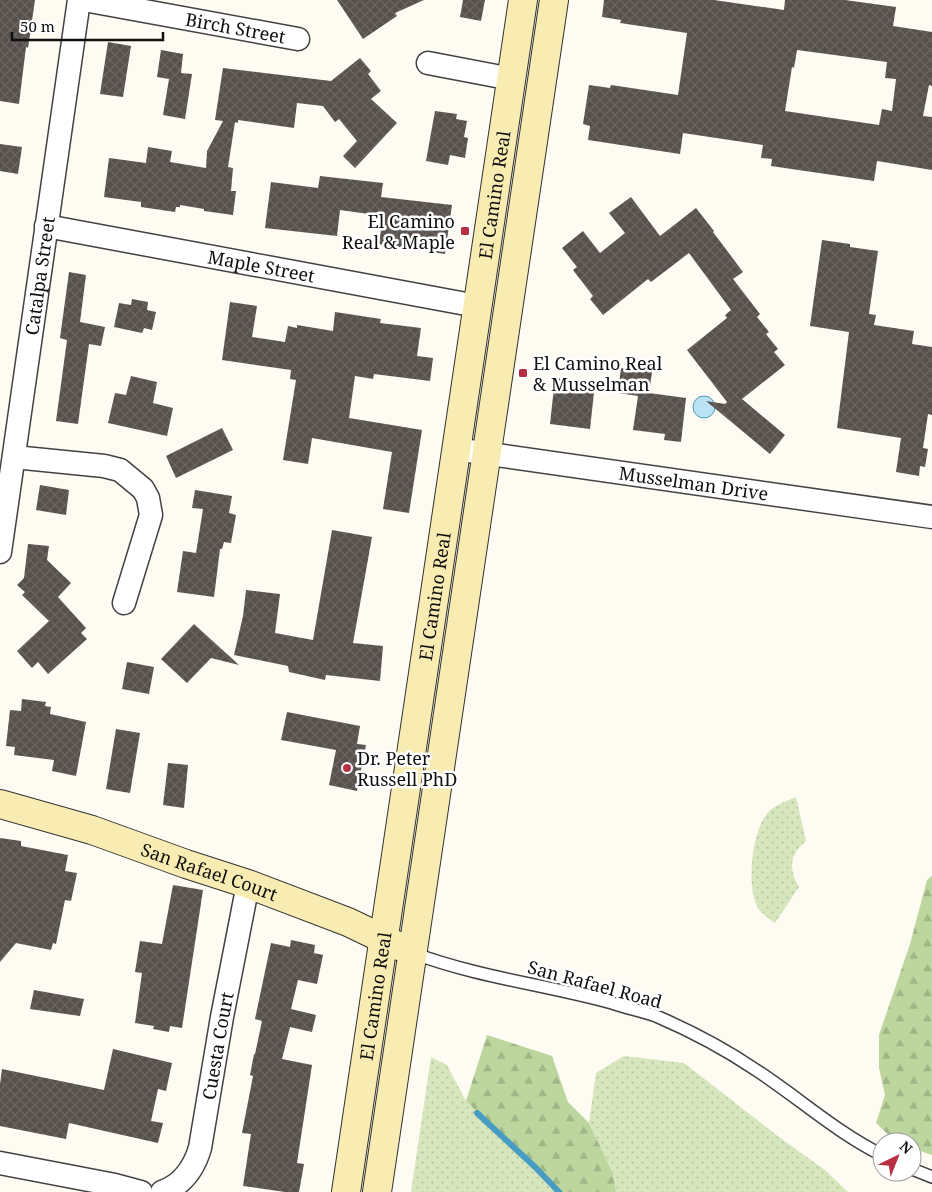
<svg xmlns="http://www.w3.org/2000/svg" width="932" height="1192" font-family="'Noto Serif',serif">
<defs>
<pattern id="grass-dots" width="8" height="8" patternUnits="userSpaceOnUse" patternTransform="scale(1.25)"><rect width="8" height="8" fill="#d6e7be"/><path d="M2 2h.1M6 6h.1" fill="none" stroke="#b6c5a2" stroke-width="1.8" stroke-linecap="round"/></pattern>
<pattern id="forest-firs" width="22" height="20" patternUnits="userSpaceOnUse" patternTransform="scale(1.25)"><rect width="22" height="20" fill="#bcd69e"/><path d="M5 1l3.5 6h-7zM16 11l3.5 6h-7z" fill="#a0b687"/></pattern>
<pattern id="building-cross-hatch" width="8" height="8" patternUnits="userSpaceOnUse" patternTransform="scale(1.25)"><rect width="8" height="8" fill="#57504c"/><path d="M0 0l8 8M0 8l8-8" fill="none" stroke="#6a6561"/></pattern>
</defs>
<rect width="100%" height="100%" fill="#fefbf2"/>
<!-- grass -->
<path fill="url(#grass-dots)" d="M796 797 806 841C790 854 788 869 799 887L775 923C769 919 762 914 758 908 746 886 752 838 764 818 771 806 784 802 796 797Z
M624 1056 684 1063 779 1137 825 1170 848 1192H616L613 1173 589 1123 596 1073Z
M431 1057 447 1065 466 1101 559 1192H411Z"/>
<!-- forest -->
<path fill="url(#forest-firs)" d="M932 876V1155L912 1148V1142L895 1141 876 1123 885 1095 879 1068V1035L910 944 927 880Z
M487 1035 552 1056 568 1102 589 1123 613 1173 616 1192H559L466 1101Z"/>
<!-- water -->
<path fill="#bae2f2" stroke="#479cc4" d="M693 407a11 11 0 1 1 22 0a11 11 0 1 1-22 0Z"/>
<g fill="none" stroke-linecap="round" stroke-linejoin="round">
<!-- stream -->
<path stroke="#479cc4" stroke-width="6" d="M477 1113 535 1167 559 1192"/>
</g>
<!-- building -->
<path fill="url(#building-cross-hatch)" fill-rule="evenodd" d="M0 0H35L28 48 26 47 19 104 0 101Z
M337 0H424L395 13 397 16 363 39Z
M463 0H485L481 21 460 17Z
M604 0H714L784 10 785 0H845L896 7 893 26 932 32V86L929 85 923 116 932 117V170L877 161 874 181 771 166 772 159 761 158 763 145 683 133 680 154 588 140 590 126 583 124 589 85 610 88 611 85 678 95 687 33 620 23 621 20 602 17ZM797 50 887 62 885 78 896 79 892 111 882 109 879 125 785 111 792 67 794 68Z
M108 42 131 46 123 97 100 94Z
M161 50 183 54 181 73 192 74 185 119 163 115 169 79 157 77Z
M360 58 371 71 368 74 381 91 371 99 397 123 355 168 343 156 357 141 339 119 335 122 323 106 297 103 294 128 238 120V123L235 122 228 167 233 168 231 191H236L233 215 204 211V209L180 205V207H176L175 212 141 207V202L104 197 109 158 146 163 148 147 172 151 170 162 206 168 207 151 223 121 215 120 223 68 331 81Z
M435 111 457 114 456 119 467 121 464 137 468 138 465 158 450 155 448 165 426 161Z
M0 144 22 147 18 174 0 171Z
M320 176 383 183 381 197 452 205 445 254 379 244 383 216 340 210 337 236 265 228 271 182 318 188Z
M631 197 660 236 696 208 714 231 713 232 743 272 733 279 760 314 757 317 769 332 766 334 778 349 774 352 785 365 742 399 785 435 770 454 706 401 725 404 727 402 687 350 727 318 725 315 731 310 689 253 651 282 648 279 603 315 590 299 593 296 573 270 577 267 562 248 583 231 600 253 625 233 609 213Z
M822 240 850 244V247L878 251 869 314 876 315 874 325 914 331 912 344 932 347V415L928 414 923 448 928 449 925 467 920 466 919 476 896 472 901 438 837 428 849 332 810 326Z
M69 272 86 275 80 322 105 327 101 346 89 344 78 424 56 421 67 340 60 338Z
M132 299 148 302 147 310 156 312 152 330 144 328 142 333 114 327 119 303 131 305Z
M230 302 257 306 252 337 285 342 288 326 297 328V325L333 331 335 312 381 319 380 323 421 328 417 356 433 358 430 381 374 374 373 379 355 376 349 418 422 430 409 513 383 509 392 452 312 438 308 464 283 460 296 380 290 379 291 370 222 360Z
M621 368 652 372 649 393 686 398 681 442 664 440 665 434 633 430 638 396 618 393Z
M131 376 157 382 153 403 173 408 167 436 108 423 115 393 126 395Z
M555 378 595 383 590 429 550 424Z
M222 428 233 450 176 478 166 456Z
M40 485 69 490 66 515 36 510Z
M195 490 232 496 229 513 236 515 231 543 224 542 222 549H220L214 597 177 592 183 551 196 553 203 509 192 508Z
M332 530 372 537 353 643 383 646 380 681 326 675 325 680 289 672 288 666 234 655 243 616 246 590 280 594 275 633 313 640Z
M28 544 49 546 47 560 71 583 58 597 86 628 81 633 87 639 48 674 38 662 32 668 17 651 49 621 22 595 25 592 17 585 24 578Z
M194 624 239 665 211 658 187 683 161 659Z
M127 662 154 667 149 694 122 689Z
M22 699 46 702 45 706 51 707 50 714 86 722 76 776 52 771 54 760 14 755 15 747 6 746 10 710 21 711Z
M287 712 360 726 357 744 366 745 357 791 329 785 336 750 281 740Z
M116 729 140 733 130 793 106 789Z
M168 763 188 765 184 808 163 805Z
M0 838 21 841V846L68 855 65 871 77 873 71 901 65 900 56 944 53 943 51 950 16 943 0 962Z
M173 885 203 890 182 1028 170 1026 169 1032 153 1029 154 1026 135 1023 142 973 135 972 140 941 162 944Z
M291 940 315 945 314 953 323 955 317 984 298 980 291 1009 316 1015 312 1032 290 1027 282 1059 312 1065 297 1163 304 1164 299 1192H285L243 1186 251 1134 242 1133 253 1076 250 1075 254 1054H255L262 1021 255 1019 271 943 290 947Z
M34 990 84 999 80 1016 30 1009Z
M113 1049 172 1063 166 1091 158 1089 151 1121 163 1123 158 1143 69 1123 66 1139 0 1126V1084L2 1069 104 1090Z"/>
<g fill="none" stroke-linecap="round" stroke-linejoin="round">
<defs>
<path id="lane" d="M413 953C477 977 546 985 612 1003 627 1008 642 1011 656 1016 691 1031 725 1049 756 1070 799 1098 836 1132 882 1155
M912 1169 932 1177"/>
<g id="street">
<path id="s1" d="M84 0 298 39"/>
<path d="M428 63 512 79"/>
<path id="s2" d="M46 226 477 306"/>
<path id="s3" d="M455 449 932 517"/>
<path d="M14 457 104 466 120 470 143 489 148 498 151 515 124 603"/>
<path id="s4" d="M0 552 79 0"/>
<path d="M0 1163 115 1185 141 1192"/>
<path id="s5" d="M162 1192C182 1185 194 1168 200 1148L222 1017 248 884"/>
</g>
<g id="secondary">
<path id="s6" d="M0 804 92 830 186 864 248 884 348 922 398 946"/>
<path id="s7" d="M346 1192 523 0"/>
<path d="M377 1192 554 0"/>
</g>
</defs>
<!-- lane casing -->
<use href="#lane" stroke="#424242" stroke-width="14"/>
<!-- street casing -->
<use href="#street" stroke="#424242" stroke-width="25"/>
<!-- secondary casing -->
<use href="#secondary" stroke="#313131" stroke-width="30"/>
<!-- lane -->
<use href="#lane" stroke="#fff" stroke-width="11"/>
<!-- street -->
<use href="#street" stroke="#fff" stroke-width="22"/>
<!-- secondary -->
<use href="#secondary" stroke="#f9ecb2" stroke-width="28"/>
</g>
<!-- markers -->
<g fill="#b63041" stroke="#fff" stroke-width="2">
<rect x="460" y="226" width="10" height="10" rx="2.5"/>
<rect x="518" y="368" width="10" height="10" rx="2.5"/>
<circle cx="347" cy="768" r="5"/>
</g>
<g text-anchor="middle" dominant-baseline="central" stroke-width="5" stroke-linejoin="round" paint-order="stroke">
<!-- street labels -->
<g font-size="18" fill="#0f0f0f" stroke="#fff">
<text stroke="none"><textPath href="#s1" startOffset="154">Birch Street</textPath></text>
<text stroke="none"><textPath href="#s7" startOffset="1008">El Camino Real</textPath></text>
<text stroke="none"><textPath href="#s2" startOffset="219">Maple Street</textPath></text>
<text stroke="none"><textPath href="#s4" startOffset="279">Catalpa Street</textPath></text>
<text stroke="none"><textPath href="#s3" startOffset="241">Musselman Drive</textPath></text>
<text stroke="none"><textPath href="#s7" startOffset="602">El Camino Real</textPath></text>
<text stroke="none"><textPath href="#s6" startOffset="220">San Rafael Court</textPath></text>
<text transform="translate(595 984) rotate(15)">San Rafael Road</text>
<text stroke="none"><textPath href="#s7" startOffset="198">El Camino Real</textPath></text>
<text stroke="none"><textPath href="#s5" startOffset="164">Cuesta Court</textPath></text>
</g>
<!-- poi labels -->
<g font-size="18" fill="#0f0f0f" stroke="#fff" text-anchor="start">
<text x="455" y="221" text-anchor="end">El Camino<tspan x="455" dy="21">Real &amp; Maple</tspan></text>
<text x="533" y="363">El Camino Real<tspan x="533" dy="21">&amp; Musselman</tspan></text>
<text x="357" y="758">Dr. Peter<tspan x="357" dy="21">Russell PhD</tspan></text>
</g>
</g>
<!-- north arrow -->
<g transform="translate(897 1157) rotate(43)"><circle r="24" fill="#ffffff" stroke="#9f9f9f"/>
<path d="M0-4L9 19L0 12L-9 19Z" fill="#b63041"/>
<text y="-8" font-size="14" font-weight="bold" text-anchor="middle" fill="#0f0f0f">N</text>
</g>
<!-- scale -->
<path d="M12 32v8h151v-8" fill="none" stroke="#0f0f0f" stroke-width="2.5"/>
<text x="20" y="32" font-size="15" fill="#0f0f0f" stroke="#ffffff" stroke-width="4" paint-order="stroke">50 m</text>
</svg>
